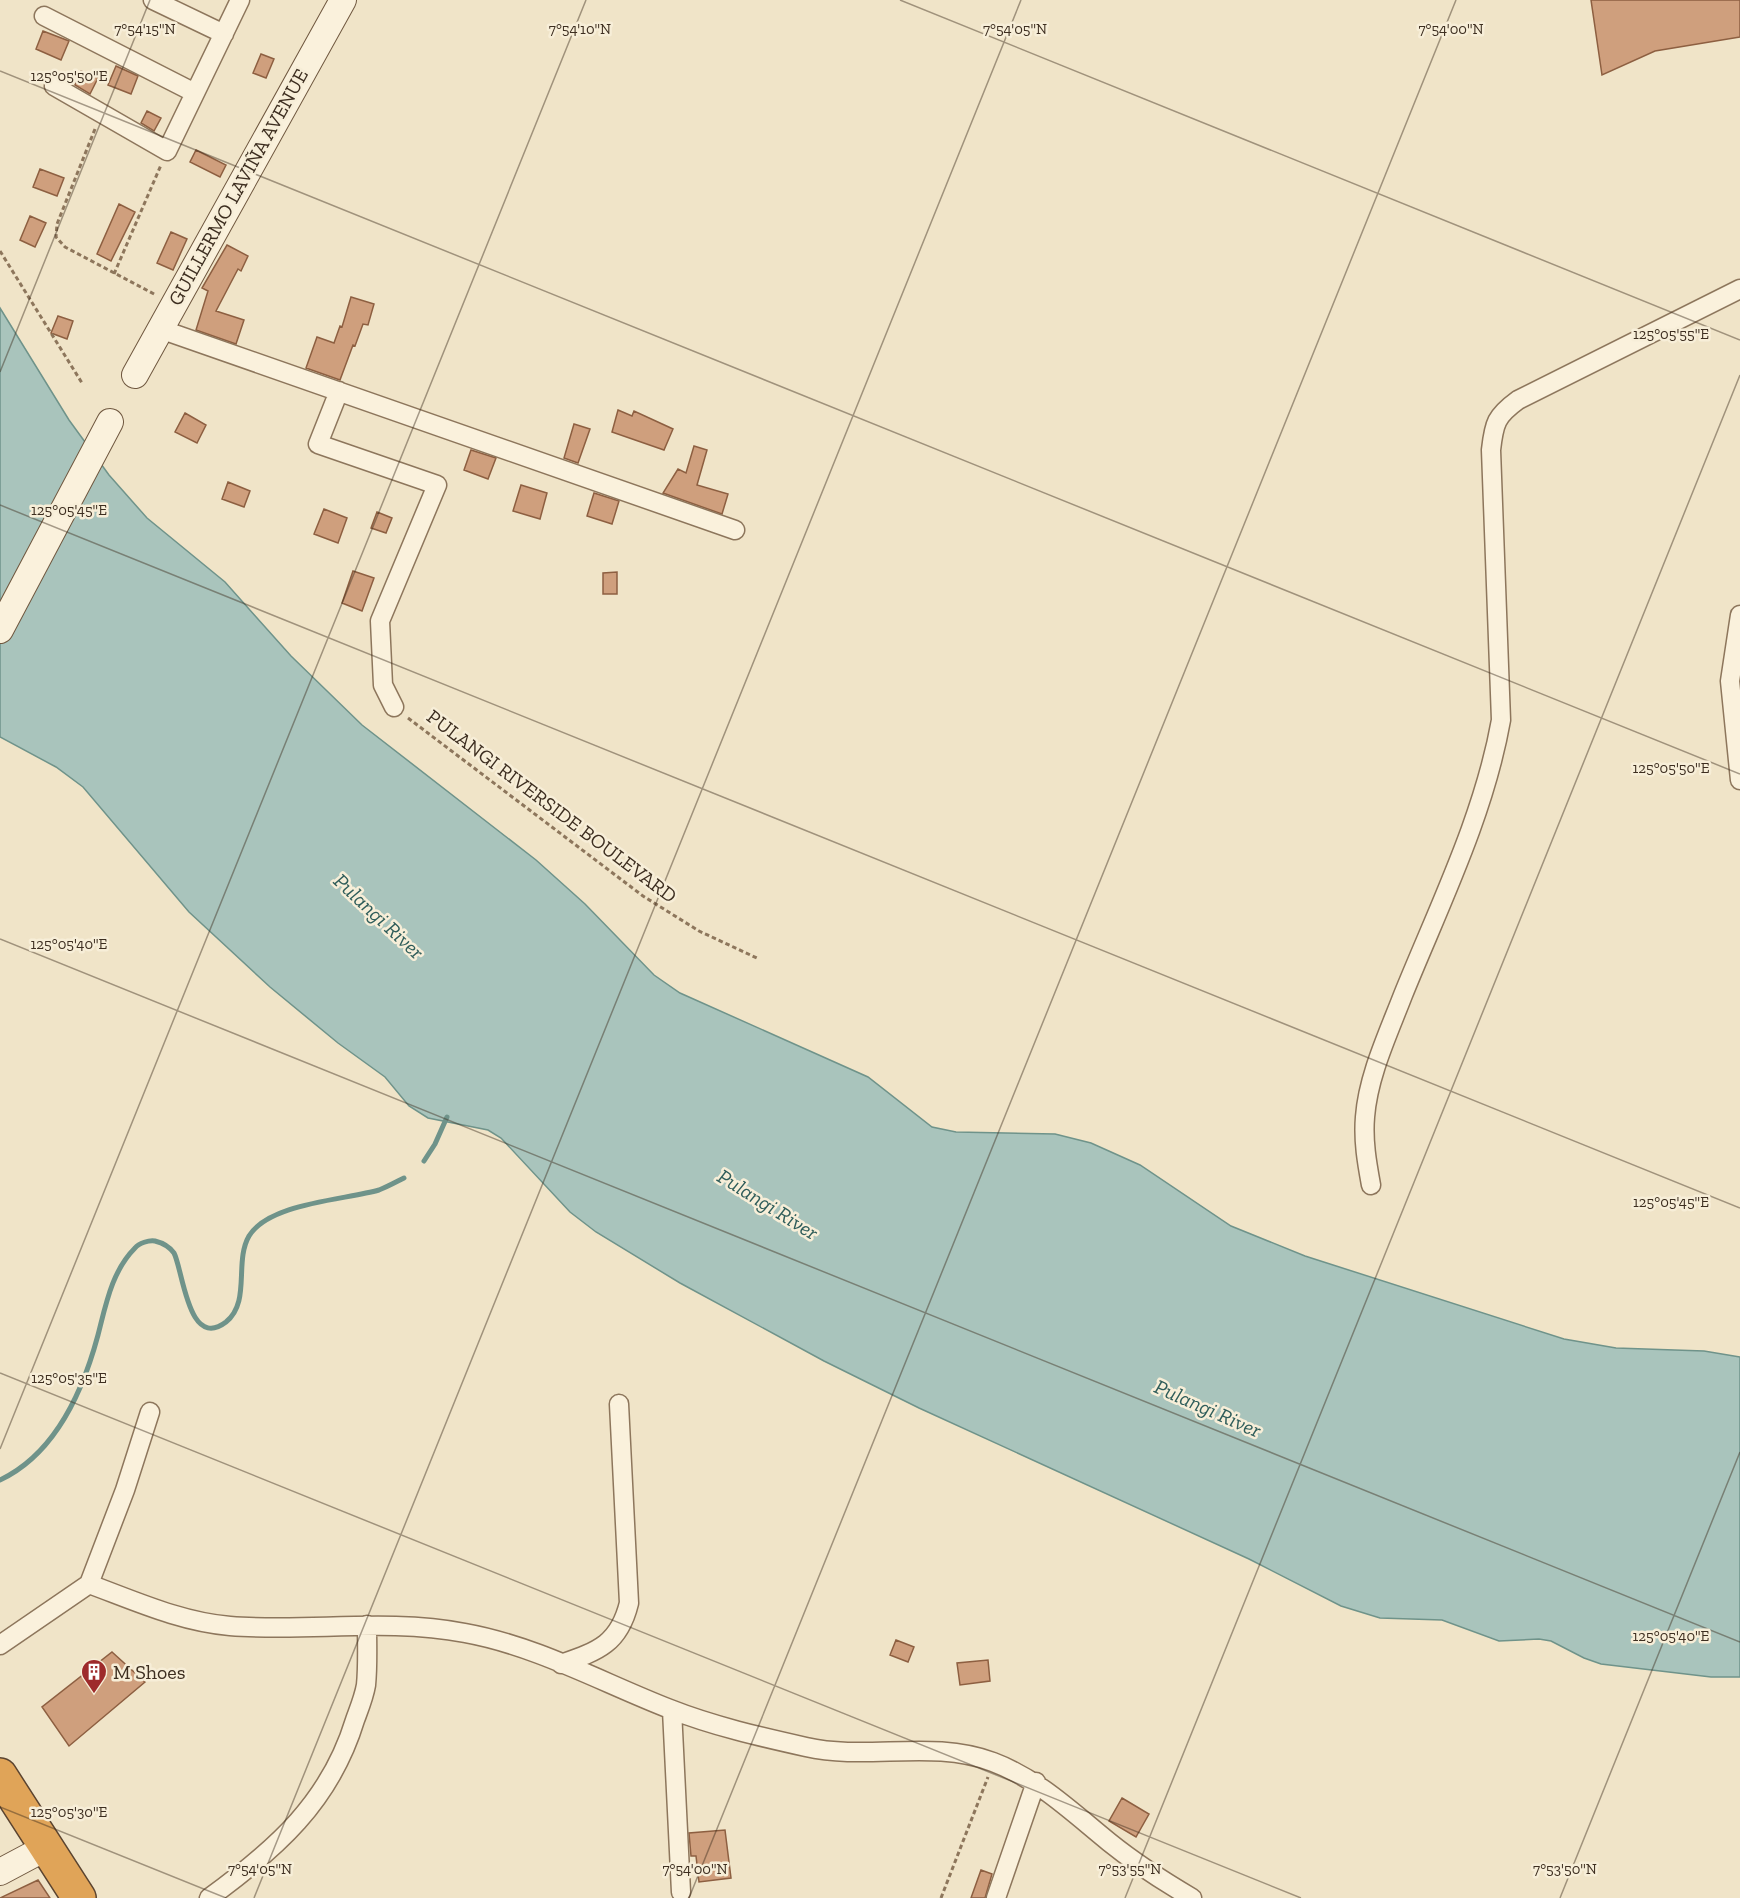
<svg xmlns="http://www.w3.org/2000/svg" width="1740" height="1898" font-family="'Zilla Slab',serif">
<rect width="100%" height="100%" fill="#f0e4c8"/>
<!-- water -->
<path fill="#a9c4bc" stroke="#6f938a" stroke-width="1.5" d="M0 308 69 420 109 475 147 518 225 582 291 656 362 725 536 860 585 904 654 975 680 993 868 1077 932 1127 956 1132 1055 1134 1091 1143 1140 1165 1231 1226 1305 1256 1564 1339 1616 1348 1704 1351 1740 1357V1677H1711L1601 1664 1584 1658 1551 1641 1539 1639 1499 1641 1442 1620 1380 1618 1341 1606 1249 1559 919 1408 824 1361 680 1283 596 1232 570 1212 501 1138 488 1130 428 1118 409 1106 385 1077 338 1043 270 987 189 912 83 787 56 767 0 737Z"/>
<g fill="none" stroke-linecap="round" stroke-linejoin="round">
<!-- stream -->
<path stroke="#6f938a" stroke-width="5" d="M424 1161 435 1144 447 1117
M0 1480C55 1454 83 1391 98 1335 106 1304 112 1271 135 1248 139 1243 149 1240 155 1241 163 1243 169 1246 174 1253 183 1270 188 1351 226 1322 251 1302 234 1262 249 1236 269 1203 344 1200 379 1190 387 1187 396 1182 404 1178"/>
</g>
<!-- building -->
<path fill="#cf9f7d" stroke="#8d5f41" stroke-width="1.5" d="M1591 0H1740V37L1655 51 1602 75Z
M43 31 69 41 61 60 36 49Z
M261 54 274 59 266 78 253 73Z
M116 66 138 76 131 94 108 85Z
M81 71 98 78 90 94 75 85Z
M147 111 161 118 154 131 141 123Z
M196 150 226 165 220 177 190 162Z
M40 169 64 178 57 196 33 187Z
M119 204 135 212 111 261 97 254Z
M30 216 46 223 35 247 20 240Z
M171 232 187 239 173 270 157 263Z
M227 245 248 256 241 271 238 269 216 311 244 320 236 344 196 330 208 291 202 288Z
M351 297 374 304 368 325 363 324 355 346 353 345 340 380 306 368 317 337 334 343 340 326 342 327Z
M58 316 73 321 67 339 51 333Z
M618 410 632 416 634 411 673 429 664 450 612 432Z
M185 413 206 425 197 443 175 432Z
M574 424 590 429 578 463 564 458Z
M694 446 707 450 697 485 728 494 722 514 663 493 678 469 686 473Z
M471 450 496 458 488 479 464 470Z
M228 482 250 491 244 507 222 499Z
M521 485 547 493 540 519 513 511Z
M594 493 619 501 612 524 587 516Z
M324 509 347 518 338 543 314 534Z
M377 512 392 518 386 533 371 528Z
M353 571 374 578 362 611 342 603Z
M617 572V594H603V573Z
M896 1640 914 1647 908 1662 890 1655Z
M112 1652 145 1682 69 1746 42 1707Z
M988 1660 990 1681 960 1685 957 1663Z
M1122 1798 1149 1814 1136 1837 1109 1821Z
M725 1830 731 1878 699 1882 696 1856H691L689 1833Z
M981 1870 992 1874 985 1898H971Z
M38 1880 50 1898H0Z"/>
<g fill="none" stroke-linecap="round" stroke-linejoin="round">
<defs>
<path id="street" d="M153 0 224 34
M44 16 195 93
M54 86 167 151 240 0
M160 329 735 530
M339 391 318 444 437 485 380 621 383 685 394 707
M1740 615 1730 681 1740 780
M1371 1185C1367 1163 1363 1141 1365 1117 1368 1076 1388 1034 1403 995 1439 906 1484 816 1501 720L1491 450C1494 423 1496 416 1518 400L1740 289
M89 1584 125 1490 150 1412
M0 1645 89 1584C135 1601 181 1622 230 1626 309 1632 387 1618 465 1633 537 1646 603 1683 670 1709 713 1726 761 1737 806 1747 868 1761 932 1739 993 1762 1038 1779 1072 1812 1109 1842 1135 1863 1163 1881 1192 1898
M561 1664C598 1651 619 1644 629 1603L619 1404
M672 1710 681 1892
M209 1898C276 1849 330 1802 355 1720 359 1709 364 1697 366 1685 368 1665 367 1645 367 1625
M996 1898 1036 1782"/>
<path id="secondary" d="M135 375 343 0
M0 630 110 422
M0 1872 47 1847"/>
<path id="highway" d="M0 1775 79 1898"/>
</defs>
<!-- street casing -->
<use href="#street" stroke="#8d765c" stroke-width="21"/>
<!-- secondary casing -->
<use href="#secondary" stroke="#6f573f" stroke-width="28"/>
<!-- highway casing -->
<use href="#highway" stroke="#5b4430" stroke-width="36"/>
<!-- path -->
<path stroke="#8d765c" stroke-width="3" stroke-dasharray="4.5 3" stroke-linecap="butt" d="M95 129 57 224 56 237 65 247 156 295
M0 251 82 383
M114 274 161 165
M408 718 643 896 699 931 759 959
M941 1898 988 1777"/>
<!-- street -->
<use href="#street" stroke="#faf1dc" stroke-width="18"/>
<!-- secondary -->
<use href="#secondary" stroke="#faf1dc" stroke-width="26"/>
<!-- highway -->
<use href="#highway" stroke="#e0a458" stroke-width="33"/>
</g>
<!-- ticks -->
<path fill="none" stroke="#3d2e20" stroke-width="1.5" stroke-opacity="0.45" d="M900 0 1740 340M0 71 1740 774M0 372 150 0M0 505 1740 1208M0 939 1740 1642M0 1373 1301 1898M0 1449 586 0M0 1807 226 1898M254 1898 1021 0M689 1898 1456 0M1125 1898 1740 375M1560 1898 1740 1452"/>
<!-- icons -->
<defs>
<symbol id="building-pin" viewBox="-11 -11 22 30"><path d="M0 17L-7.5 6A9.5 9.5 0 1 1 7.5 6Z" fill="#9e2a2b" stroke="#f7eed8"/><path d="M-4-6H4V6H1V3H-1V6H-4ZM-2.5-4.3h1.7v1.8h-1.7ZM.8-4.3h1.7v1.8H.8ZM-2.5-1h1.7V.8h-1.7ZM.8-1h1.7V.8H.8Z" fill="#fff"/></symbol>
</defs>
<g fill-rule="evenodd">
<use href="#building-pin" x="79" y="1657" width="30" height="40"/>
</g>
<g text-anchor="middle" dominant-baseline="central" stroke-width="5" stroke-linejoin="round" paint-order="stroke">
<!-- street labels -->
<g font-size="20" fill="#3d2e20" stroke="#f7eed8">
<text transform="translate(238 187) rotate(-61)">GUILLERMO LAVIÑA AVENUE</text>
<text transform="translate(552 806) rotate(37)">PULANGI RIVERSIDE BOULEVARD</text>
</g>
<!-- poi labels -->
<g font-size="20" fill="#3d2e20" stroke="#f7eed8" text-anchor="start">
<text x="113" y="1672">M Shoes</text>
</g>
<!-- water labels -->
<g font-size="21" font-style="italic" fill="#2f5d5a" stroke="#f7eed8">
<text transform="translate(379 916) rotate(43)">Pulangi River</text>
<text transform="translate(768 1204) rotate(32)">Pulangi River</text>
<text transform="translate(1208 1408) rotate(24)">Pulangi River</text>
</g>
</g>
<g font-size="15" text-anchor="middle" fill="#3d2e20" stroke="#f7eed8" stroke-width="5" stroke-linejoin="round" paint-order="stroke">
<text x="145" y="34">7°54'15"N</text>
<text x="580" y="34">7°54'10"N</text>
<text x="1015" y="34">7°54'05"N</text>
<text x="1451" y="34">7°54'00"N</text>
<text x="69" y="81">125°05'50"E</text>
<text x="1671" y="339">125°05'55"E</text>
<text x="69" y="515">125°05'45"E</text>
<text x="1671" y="773">125°05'50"E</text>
<text x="69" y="949">125°05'40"E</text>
<text x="1671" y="1207">125°05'45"E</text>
<text x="69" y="1383">125°05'35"E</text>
<text x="1671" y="1641">125°05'40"E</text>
<text x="69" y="1817">125°05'30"E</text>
<text x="260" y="1874">7°54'05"N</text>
<text x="695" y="1874">7°54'00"N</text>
<text x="1130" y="1874">7°53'55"N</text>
<text x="1565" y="1874">7°53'50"N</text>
</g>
</svg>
